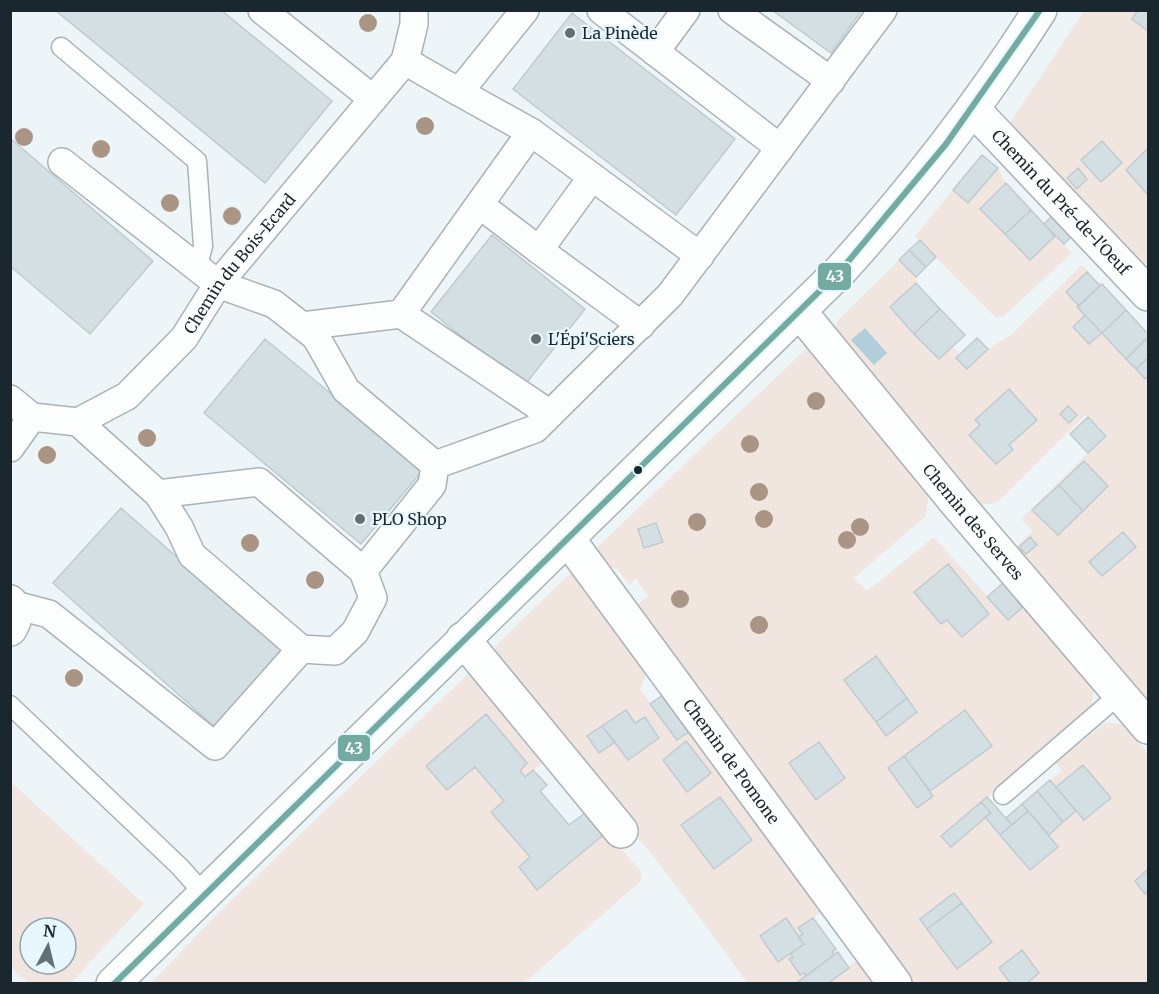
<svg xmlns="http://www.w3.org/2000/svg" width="1159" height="994" font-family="Merriweather,serif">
<rect width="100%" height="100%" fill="#edf5f8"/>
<!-- green -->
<path fill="#f0e6df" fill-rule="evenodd" d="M1084 11H1148V274L1007 127Z
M982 155 998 168 1006 183 981 209 1030 260 1055 236 1072 253 1003 317H995L915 236Z
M899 260 916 277V283L890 308 939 359 952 347 960 355 957 358 967 369 988 349 1012 334 1082 265 1148 333V706L1015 548 1032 531 1021 519 1107 434 1085 415 997 503 979 505 834 330 838 320Z
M807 348 929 490 926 516 854 578 867 591 934 537 987 596 1003 583 1094 686 1092 706 987 798 1006 818 1062 771 1056 763 1106 722 1124 725 1148 753V983H909L635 606 648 596 636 579 629 585 616 568 607 569 593 551Z
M576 568 648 670 640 689 650 703 663 695 825 909 813 918 848 967 863 956 877 984 747 983C669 872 583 767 495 664V646Z
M473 669 548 760 533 770 547 785 541 792 569 824 589 810 641 872V881L524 983 150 984 218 913Z
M10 781 144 904 71 983H29L11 968ZM30 928H66V964H30Z"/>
<!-- water -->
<path fill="#b2cedb" d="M865 328 887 353 874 365 851 340Z"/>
<!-- building -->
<path fill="#d4dfe4" stroke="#c0cacf" stroke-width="1.5" d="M55 10H221L332 101 265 183Z
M772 10H862L831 53Z
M1138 10H1148V31L1132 19Z
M572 13 735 139 676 215 513 89Z
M10 138 153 261 90 334 10 266Z
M1102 141 1122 163 1101 182 1081 160Z
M1148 148V195L1126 170Z
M982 155 998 168 968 203 953 190Z
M1078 168 1087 179 1077 189 1067 178Z
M1006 183 1031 210 1005 234 980 209Z
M1031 210 1055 236 1030 260 1005 234Z
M1054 214 1074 234 1064 244 1044 224Z
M492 235 585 309 524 386 431 312Z
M920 240 936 257 926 267 909 250Z
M909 250 926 267 916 277 899 260Z
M1087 272 1100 286 1079 306 1066 292Z
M916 283 940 309 914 334 890 307Z
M1102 284 1126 310 1102 333 1077 307Z
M940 309 965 335 939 359 914 334Z
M1126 310 1148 334V337L1126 359 1102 333Z
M1085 315 1102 333 1089 344 1073 327Z
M1148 337V358L1136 369 1126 359Z
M977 338 988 349 967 369 956 358Z
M265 339 423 470 361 544 204 413Z
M1148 358V376L1145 379 1136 369Z
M1009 389 1037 420 1009 445 1013 450 996 464 969 435 980 425 975 420Z
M1068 406 1077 415 1069 423 1060 414Z
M1088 417 1106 436 1088 453 1070 434Z
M1084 461 1108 486 1083 511 1059 485Z
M1059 485 1083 511 1058 535 1032 510Z
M121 508 285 652 216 728 53 583Z
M656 523 663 542 644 548 638 529Z
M1123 532 1136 547 1102 576 1089 562Z
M1030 537 1037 545 1026 554 1019 547Z
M948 564 989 614 962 637 947 620 941 624 914 592Z
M1003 583 1023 607 1008 620 987 597Z
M876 656 907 698 876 722 844 680Z
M663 695 690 731 677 740 650 704Z
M907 698 917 712 886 736 876 722Z
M626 710 635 723 645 717 659 738 628 760 602 726Z
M965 710 992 746 930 791 904 756Z
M486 714 527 763 520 771 525 777 533 770 547 785 540 791 569 825 589 810 608 831 537 890 519 867 530 857 491 812 504 801 475 767 447 790 426 766Z
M602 726 615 742 599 753 587 736Z
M686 741 711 773 687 792 663 760Z
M819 742 845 778 816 800 789 763Z
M904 756 933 796 917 808 888 768Z
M1083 765 1111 798 1084 820 1056 787Z
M1050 780 1076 811 1063 822 1037 791Z
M1037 791 1063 822 1049 835 1022 804Z
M720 797 752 840 714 869 681 825Z
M987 797 1012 825 1000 835 985 817 991 813 981 802Z
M981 802 991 813 951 847 941 836Z
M1022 804 1028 811 1012 825 1006 818Z
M1028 811 1058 847 1030 870 1000 835Z
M1148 869V891L1145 894 1135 881Z
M954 893 962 903 927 929 920 919Z
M962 903 992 942 957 969 927 929Z
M786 918 804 944 778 962 760 936Z
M813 918 836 949 832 952 834 955 806 976 804 973 800 975 789 959 793 957 790 954 804 944 798 937 803 934 798 928Z
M1022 950 1039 973 1026 984H1011L999 968Z
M838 952 849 968 827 984H795Z"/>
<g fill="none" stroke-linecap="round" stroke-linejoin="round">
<defs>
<path id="service" d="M61 47 197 161 203 246 197 269
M10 705 180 867 204 894
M1003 795 1120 694"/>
<g id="pedestrian">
<path d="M262 10 373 99"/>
<path d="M601 10 780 148"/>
<path d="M732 10 831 81"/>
<path d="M655 52 686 10"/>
<path d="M405 61 459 92 525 10"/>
<path d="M459 92 531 132 700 256"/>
<path d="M62 162 218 284 274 304 316 337 346 390 435 465 432 485 363 571"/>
<path d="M480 205 539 250 592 177"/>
<path d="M539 250 641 325"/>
<path d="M401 314 550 414"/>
<path d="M302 326 401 314 531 132"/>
<path d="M10 399 32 417"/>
<path d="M78 422 158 494 259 482 363 571 373 598 355 632 335 651 301 649 192 555 179 527 158 494"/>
<path id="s1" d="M10 448 32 417 78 422 127 396 184 338 218 284 405 61 414 24V10"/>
<path d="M435 465 535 429 670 295 883 10"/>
<path d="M11 604 49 614 215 746 301 649"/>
</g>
<g id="minor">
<path id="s2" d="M973 109 1148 294"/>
<path id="s3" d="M800 312 955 501 1148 727"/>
<path id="s4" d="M568 539 895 984"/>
<path d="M10 602 14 621 10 629"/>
<path d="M463 639 621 831"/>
</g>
<path id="tertiary" d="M113 984 841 270C914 189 981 103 1040 10"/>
</defs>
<!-- service casing -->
<use href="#service" stroke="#a9b2b7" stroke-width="21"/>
<!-- pedestrian casing -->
<use href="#pedestrian" stroke="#a9b2b7" stroke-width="30"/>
<!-- minor casing -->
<use href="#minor" stroke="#a9b2b7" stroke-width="36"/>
<!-- tertiary casing -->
<use href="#tertiary" stroke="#a9b2b7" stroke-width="36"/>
<!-- service -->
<use href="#service" stroke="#fcfefe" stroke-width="18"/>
<!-- pedestrian -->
<use href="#pedestrian" stroke="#fcfefe" stroke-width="27"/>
<!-- minor -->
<use href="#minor" stroke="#fcfefe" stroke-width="33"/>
<!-- tertiary -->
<use href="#tertiary" stroke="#fcfefe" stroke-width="33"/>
<defs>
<path id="bus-1" d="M114 984 841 270 946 144 1040 10"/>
</defs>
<!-- bus-1 casing -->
<use href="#bus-1" stroke="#e8f6fd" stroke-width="10"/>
<!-- bus-1 -->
<use href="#bus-1" stroke="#73aaa1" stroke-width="6"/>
</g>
<!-- trees -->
<g fill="#aa9585">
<circle cx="368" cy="23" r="9"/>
<circle cx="425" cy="126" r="9"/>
<circle cx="24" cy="137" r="9"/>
<circle cx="101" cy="149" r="9"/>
<circle cx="170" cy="203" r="9"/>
<circle cx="232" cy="216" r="9"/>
<circle cx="816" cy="401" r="9"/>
<circle cx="147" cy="438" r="9"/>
<circle cx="750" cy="444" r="9"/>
<circle cx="47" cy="455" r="9"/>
<circle cx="759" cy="492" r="9"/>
<circle cx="764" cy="519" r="9"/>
<circle cx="697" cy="522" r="9"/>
<circle cx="860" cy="527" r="9"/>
<circle cx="847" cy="540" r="9"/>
<circle cx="250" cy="543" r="9"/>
<circle cx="315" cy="580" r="9"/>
<circle cx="680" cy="599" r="9"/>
<circle cx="759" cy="625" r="9"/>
<circle cx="74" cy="678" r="9"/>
</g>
<!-- markers -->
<g fill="#646f75" stroke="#e8f6fd" stroke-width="2">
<circle cx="570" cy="33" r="6"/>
<circle cx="536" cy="339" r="6"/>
<circle cx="360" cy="519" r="6"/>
</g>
<circle fill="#1a272e" stroke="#e8f6fd" stroke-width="2" cx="638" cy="470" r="5"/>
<g text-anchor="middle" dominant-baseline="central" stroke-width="4.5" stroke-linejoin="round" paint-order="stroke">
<!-- poi labels -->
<g font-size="16" fill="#1a272e" stroke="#e8f6fd" text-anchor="start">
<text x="582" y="33">La Pinède</text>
<text x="548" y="339">L'Épi'Sciers</text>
<text x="372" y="519">PLO Shop</text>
</g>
<!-- street labels -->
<g font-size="16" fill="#1a272e" stroke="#e8f6fd">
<text stroke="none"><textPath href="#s2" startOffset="128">Chemin du Pré-de-l'Oeuf</textPath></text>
<text stroke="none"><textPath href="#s1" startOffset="314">Chemin du Bois-Ecard</textPath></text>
<text stroke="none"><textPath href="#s3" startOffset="272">Chemin des Serves</textPath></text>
<text stroke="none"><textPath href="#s4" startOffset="276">Chemin de Pomone</textPath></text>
</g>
</g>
<g stroke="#e8f6fd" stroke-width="2">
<rect x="817" y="262" width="35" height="29" rx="6" fill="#73aaa1"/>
<rect x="337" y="734" width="34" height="28" rx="6" fill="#73aaa1"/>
</g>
<g font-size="16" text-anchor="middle" font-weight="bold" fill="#fff">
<text x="835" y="282">43</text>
<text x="354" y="754">43</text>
</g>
<!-- border -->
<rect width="1159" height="994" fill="none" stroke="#1a272e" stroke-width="24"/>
<!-- north arrow -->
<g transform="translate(48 946) rotate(7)"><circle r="28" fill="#e8f6fd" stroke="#96a3aa" stroke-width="1.5"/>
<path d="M0-4.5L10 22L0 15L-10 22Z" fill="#646f75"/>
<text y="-9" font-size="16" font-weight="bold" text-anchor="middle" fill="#1a272e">N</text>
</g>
</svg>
